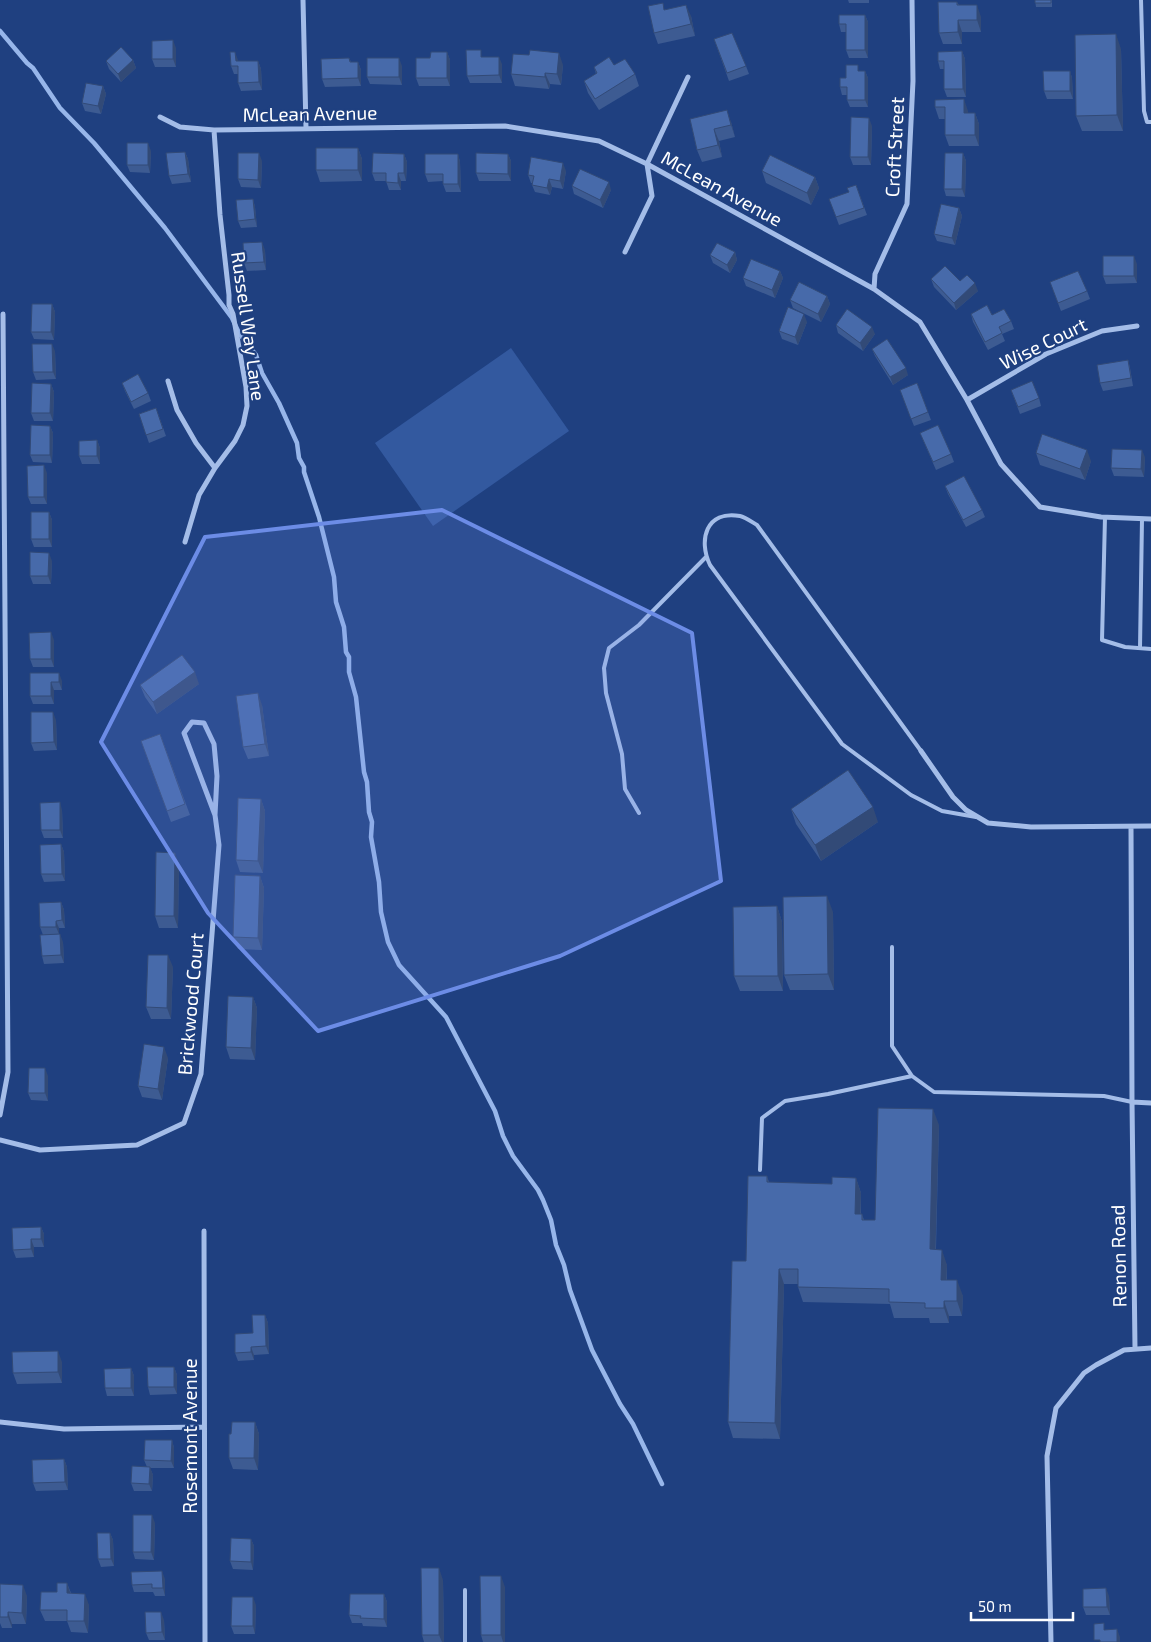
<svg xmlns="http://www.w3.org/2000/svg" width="1151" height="1642" font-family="'Exo 2',sans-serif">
<rect width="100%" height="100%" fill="#1f4080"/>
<!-- green -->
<path fill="#33599f" d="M511 348 569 431 433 526 375 443Z"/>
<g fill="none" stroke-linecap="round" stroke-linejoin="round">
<!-- stream -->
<path stroke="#97b6ea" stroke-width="4.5" d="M0 31 27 63 33 68 60 108 94 143 165 228 232 318 239 333 256 355 262 373 279 403 297 443 299 458 304 467V472L319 517 334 577 336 602 344 627 346 652 349 657V672L356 697 364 772 367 782 369 812 372 822 371 837 379 882 381 912 388 942 399 965 446 1017 495 1111 503 1136 513 1156 538 1190 543 1200 551 1220 556 1245 564 1265 570 1290 592 1350 620 1404 633 1424 662 1484"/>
<!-- lane -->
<path stroke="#a4bde8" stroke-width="4" d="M1141 0 1144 111 1147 122H1151
M1105 517 1102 640 1125 647 1151 649
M1140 648 1142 519
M921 751 757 525C752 522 745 517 740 516 706 510 698 540 710 565L842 744 911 795 942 811 976 817
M639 813 625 789 622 754 606 693 604 668 609 648 639 625 706 557
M892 947V1046L912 1076 934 1092 1104 1096 1132 1102
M760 1170 762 1118 785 1101 828 1094 912 1076
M465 1590V1642"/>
<!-- street -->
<path stroke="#a4bde8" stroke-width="5" d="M303 0 306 128
M160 117 180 127 214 130 505 126 599 141 647 164 874 289 920 322 967 400 1001 464 1040 507 1101 517 1151 519
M625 252 652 196 647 164 688 77
M874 289 875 274 907 204 913 81 912 0
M168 381 177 410 196 443 215 468
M967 400 1046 354 1102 331 1137 326
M185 542 199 495 215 468 235 441 243 425 247 406 246 387 233 314 229 305V295L220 215 214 130
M921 751 953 797 966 810 988 823 1031 827 1151 826
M1131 827 1132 1102 1135 1348
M1132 1102 1151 1103
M0 1115 8 1072 3 314
M0 1140 40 1150 137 1145 184 1123 201 1074 219 845 215 815 217 776 214 744 204 723 192 722 184 733 215 815
M204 1231 205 1642
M0 1422 64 1429 203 1427
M1051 1642 1047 1456 1056 1408 1084 1373 1096 1365 1124 1350 1151 1348"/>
</g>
<!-- wall -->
<path fill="#3d5b92" d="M848 0H869V3H849Z
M1035 0H1052V7H1036Z
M957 2 959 5 981 17V32H962V44H943L939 33Z
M665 9 691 16 695 36 658 44 654 33Z
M865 15 868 22V58H849L846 50V32H841L839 24Z
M714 39 746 66 749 74 729 81Z
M176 48V67H155L152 59Z
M1121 49 1123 131H1082L1076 116Z
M962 51 965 59 966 97H947L944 89V69H940L938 61Z
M447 52 450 60V86H419L416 78 430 58Z
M529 55 563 65 561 85 550 84 549 89 515 86 511 74Z
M349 58 351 62H358L361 70V86L325 87 322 79Z
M133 60 136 68 121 82 109 69 106 61Z
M238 60V61H258L261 69 262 90 241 91 238 83V74H234L231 66Z
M502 64V83H470L467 76Z
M614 65 635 74 639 86 599 110 588 93 584 81 596 74 594 67Z
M402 66V85L370 84 367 77Z
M861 71H865L868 78V107H850L847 100V95H842L840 87 846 78Z
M1070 71 1072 78 1073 99H1047L1044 91Z
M103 86 106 94 101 114 85 111 82 103Z
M935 100 968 111V113H975L979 124V146H949L945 135V119H939L935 107Z
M690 119 731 122 735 137 719 141 722 157 702 162 697 150Z
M872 126 871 165H853L850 157Z
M358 148 362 159V181L320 182 316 170Z
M151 151 150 173 130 172 127 165Z
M185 152 188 159 191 182 172 184 169 176Z
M963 153 966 161 965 197 946 196 944 189Z
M404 154 407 162 406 181H401V190H389L386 181H375L372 173Z
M458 154 460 162 461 192H446L443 184V181L428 182 425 174Z
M508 154 511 161V181H479L476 173Z
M262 161 261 188 241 187 238 179Z
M566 171 563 189 552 187 550 195 535 192 532 185 533 183H531L528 175Z
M762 171 815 177 819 188 811 205 766 183Z
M856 185 867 215 839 225 836 217Z
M572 186 611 190 603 208 574 194Z
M253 199 255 207 257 227 241 228 238 221Z
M959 208 962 216 955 245 937 241 934 234Z
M265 250 266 270 247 271 244 263Z
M735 252 737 260 730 273 713 263 710 255Z
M1137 264V283L1106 284 1103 276Z
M780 271 783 278 775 298 746 286 743 278Z
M931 279 960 281 978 291 956 310 934 287Z
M1053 290 1087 291 1090 299 1061 311Z
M827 296 830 304 821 322 793 308 790 300Z
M52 304 55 312 54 340 34 339 31 332Z
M971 314 992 315 1011 321 1014 329 1002 334 1005 341 988 350 973 322Z
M807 322 798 345 782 339 779 331Z
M836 325 875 334 863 351 838 333Z
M872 349 908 375 893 385 875 356Z
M55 351 56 379 36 380 33 372Z
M1128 360 1130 368 1133 386 1103 391 1100 383Z
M122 383 148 393 151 401 134 409 125 391Z
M917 383 931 420 914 426 903 398Z
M51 384 54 392 53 421H34L31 413Z
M1011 390 1039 398 1041 406 1020 414Z
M156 408 166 436 149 443 139 414Z
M50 426 53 433 52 463 33 462 30 455Z
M920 433 951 454 954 462 936 470Z
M97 440 100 448V464H82L79 456Z
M1036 453 1091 461 1085 480 1040 465Z
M1145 457 1144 477 1114 476 1111 468Z
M47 473V504H31L28 497Z
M945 486 982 510 985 517 966 527 948 494Z
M49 512 52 520V547H34L31 539Z
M52 561 51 584H33L30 576Z
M54 640V667H33L30 659Z
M30 673 62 681V690H54V704H33L30 696Z
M199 684 157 714 145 697 140 685Z
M262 705 269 756 248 759 243 747Z
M56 720 57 750 34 751 31 743Z
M160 734 190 815 171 822 141 741Z
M261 799 265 811 263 873 240 872 236 860Z
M791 809 878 822 821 861 796 824Z
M62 810 63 838H44L41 830Z
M61 844 64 852 65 881 44 882 41 874Z
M179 864 178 928H159L155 916Z
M260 876 264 888 262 950 238 949 233 937Z
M61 902 64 910 65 928H59V934L43 935 40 927Z
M777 906 782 922 783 991H740L734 976Z
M833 912 834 990H790L784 975Z
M63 942 64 963 44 964 42 956Z
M173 967 171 1019H151L146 1007Z
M253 997 257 1008 255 1060 230 1059 226 1047Z
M168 1058 162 1100 142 1097 138 1086Z
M48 1076V1101L31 1100 28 1093Z
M939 1125 936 1249 947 1265V1280L963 1296 962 1316H949V1323H930L929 1318H894L890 1304 803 1302 798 1287V1284H784L780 1439 733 1438 728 1422 746 1261 767 1176 769 1182 832 1184 856 1178 861 1193V1214H862L864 1220H875Z
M41 1227 44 1234V1247H34V1257L16 1258 13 1250Z
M265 1315 268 1323 269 1354 254 1355V1360L238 1361 235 1353 253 1333Z
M62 1362V1383L17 1384 13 1373Z
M174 1367 177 1375V1394L150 1395 148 1387Z
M131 1368 134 1376V1396H107L105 1388Z
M255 1422 259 1434 258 1470 233 1469 229 1458 231 1434Z
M172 1440 174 1448V1468H150L153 1475 152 1491H134L131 1483 147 1467 144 1460Z
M64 1459 67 1467 68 1490 36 1491 33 1483Z
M155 1523 154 1560 135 1559 133 1552Z
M110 1533 113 1540 114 1566 101 1567 98 1559Z
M251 1539 254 1546 253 1570 233 1569 230 1561Z
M165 1579V1596H155L153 1592H134L132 1585Z
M443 1580 444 1642H424L422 1635Z
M67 1583 71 1593 89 1605 88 1633 71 1632 67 1621H45L40 1610Z
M0 1584 27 1596 26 1624H12V1628H2L0 1623Z
M505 1587V1642H483L481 1635Z
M384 1594 387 1602V1627L363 1626 362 1623H352L349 1615Z
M1109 1596 1110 1615H1086L1083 1607Z
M256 1605 255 1634H234L231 1626Z
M164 1620 165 1640H149L146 1633Z"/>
<!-- shaded-wall -->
<path fill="#324a77" d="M686 5 691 16 695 36 691 24Z
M977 5 981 17V32L977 20Z
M865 15 868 22V58L865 50Z
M958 20 962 32V44L958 32Z
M1116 34 1121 49 1123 131 1117 115Z
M173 40 176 48V67L173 59Z
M962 51 965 59 966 97 963 89Z
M235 52 238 60V68L236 61Z
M447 52 450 60V86L447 78Z
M559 53 563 65 561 85 557 74Z
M499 57 502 64V83L499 75Z
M399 58 402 66V85L399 77Z
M133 60 136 68 121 82 118 74Z
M258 61 261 69 262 90 259 82Z
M358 62 361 70V86L358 78Z
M865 71 868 78V107L865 100Z
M1070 71 1072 78 1073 99 1070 91Z
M545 73 550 84 549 89 545 77Z
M103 86 106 94 101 114 98 106Z
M964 99 968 111V124L964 113Z
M727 110 731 122 735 137 731 125Z
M975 113 979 124V146L975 135Z
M869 118 872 126 871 165 868 157Z
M714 129 719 141 722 157 718 145Z
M148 143 151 151 150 173 148 165Z
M358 148 362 159V181L358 170Z
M185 152 188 159 191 182 188 174Z
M259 153 262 161 261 188 258 180Z
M963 153 966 161 965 197 962 189Z
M404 154 407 162 406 181 404 173Z
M458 154 460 162 461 192 458 184Z
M508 154 511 161V181L508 174Z
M563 163 566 171 563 189 560 181Z
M398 173 401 181V190L398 183Z
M815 177 819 188 811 205 807 193Z
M549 179 552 187 550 195 547 188Z
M609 182 611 190 603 208 600 200Z
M253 199 255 207 257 227 255 219Z
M959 208 962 216 955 245 952 238Z
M262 242 265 250 266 270 264 262Z
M735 252 737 260 730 273 727 265Z
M1134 256 1137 264V283L1134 276Z
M780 271 783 278 775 298 772 290Z
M975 283 978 291 956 310 954 303Z
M827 296 830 304 821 322 818 314Z
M52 304 55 312 54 340 51 332Z
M804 314 807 322 798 345 795 337Z
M872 327 875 334 863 351 860 343Z
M52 344 55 351 56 379 53 372Z
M906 368 908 375 893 385 890 377Z
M51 384 54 392 53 421 50 413Z
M50 426 53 433 52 463 50 455Z
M97 440 100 448V464L97 456Z
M1087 450 1091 461 1085 480 1080 469Z
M1142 450 1145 457 1144 477 1141 469Z
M44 465 47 473V504L44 497Z
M49 512 52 520V547L49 539Z
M49 553 52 561 51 584 48 576Z
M51 632 54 640V667L51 659Z
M195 672 199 684 157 714 153 702Z
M59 673 62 681V690L59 682Z
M51 682 54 690V704L51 696Z
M258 693 262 705 269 756 265 744Z
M53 712 56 720 57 750 54 742Z
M261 799 265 811 263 873 258 861Z
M60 802 62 810 63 838 60 830Z
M873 807 878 822 821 861 815 845Z
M61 844 64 852 65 881 62 874Z
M175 853 179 864 178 928 174 916Z
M260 876 264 888 262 950 258 938Z
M827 896 833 912 834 990 828 974Z
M61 902 64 910 65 928 62 920Z
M777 906 782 922 783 991 778 976Z
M56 921 59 928V934L56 927Z
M60 934 63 942 64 963 61 955Z
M168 955 173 967 171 1019 167 1008Z
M253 997 257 1008 255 1060 251 1048Z
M164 1047 168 1058 162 1100 158 1089Z
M45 1068 48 1076V1101L45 1093Z
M933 1109 939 1125 935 1265 930 1249Z
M856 1178 861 1193 860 1229 855 1214Z
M41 1227 44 1234V1247L41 1239Z
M31 1239 34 1247V1257L31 1249Z
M942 1250 947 1265 946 1295 941 1280Z
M779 1269 784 1284 780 1439 775 1423Z
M957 1280 963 1296 962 1316 957 1301Z
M944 1301 949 1316V1323L944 1308Z
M265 1315 268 1323 269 1354 266 1346Z
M251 1347 254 1355V1360L251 1352Z
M58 1351 62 1362V1383L58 1372Z
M174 1367 177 1375V1394L174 1387Z
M131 1368 134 1376V1396L131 1388Z
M255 1422 259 1434 258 1470 254 1458Z
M172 1440 174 1448V1468L171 1461Z
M64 1459 67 1467 68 1490 65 1482Z
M150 1467 153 1475 152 1491 149 1484Z
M152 1515 155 1523 154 1560 151 1552Z
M110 1533 113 1540 114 1566 111 1559Z
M251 1539 254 1546 253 1570 251 1562Z
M439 1568 443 1580 444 1642H442L439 1635Z
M162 1571 165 1579V1596L163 1588Z
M501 1576 505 1587V1642H503L501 1635Z
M67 1583 71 1595 67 1593Z
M23 1585 27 1596 26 1624 22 1613Z
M1106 1588 1109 1596 1110 1615 1107 1607Z
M85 1594 89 1605 88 1633 84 1621Z
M384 1594 387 1602V1627L384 1619Z
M253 1597 256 1605 255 1634 253 1626Z
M8 1612 12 1624V1628L8 1617Z
M161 1612 164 1620 165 1640 162 1632Z
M1117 1629 1120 1637V1642H1117Z"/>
<!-- building -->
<path fill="#476aaa" stroke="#324a77" d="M1035 0H1051V3H1035Z
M938 2H957V5H977V20H958V32L939 33Z
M663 3 664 10 686 5 691 24 654 33 648 6Z
M839 15H865V50H846V24H839Z
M732 33 746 66 727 73 714 39Z
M1116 34 1117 115 1076 116 1075 35Z
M173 40V59H152V41Z
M121 47 133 60 118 74 106 61Z
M466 50H481V57H499V75L467 76Z
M530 50 559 53 557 74 545 73V77L511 74 513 54 529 55Z
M962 51 963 89H944V61H938V52Z
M230 52H235L236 61H258L259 82 238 83V66H231Z
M431 52H447V78H416V58H430Z
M609 57 614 65 625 59 635 74 595 99 584 81 597 73 594 67Z
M349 58 350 62H358V78L322 79 321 59Z
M367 58H399V77H367Z
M846 65H858V71H865V100H847V87H840V78H846Z
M1043 71H1070V91H1044Z
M86 83 103 86 98 106 82 103Z
M964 99V113H975V135H945V107H935V100Z
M727 110 731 125 714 129 718 145 697 150 690 119Z
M851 117 869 118 868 157H850Z
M127 143H148V165H127Z
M316 148H358V170H316Z
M185 152 188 174 169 176 166 153Z
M238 153H259L258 180 238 179Z
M373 153 404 154V173H398V183L386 182V173H372Z
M476 153 508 154V174L476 173Z
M945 153H963L962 189H944Z
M425 154H458V184H443V174H425Z
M770 155 815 177 807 193 762 171Z
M531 157 563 163 560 181 549 179 547 188 532 185 534 176 528 175Z
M580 169 609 182 600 200 572 186Z
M856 185 864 208 836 217 829 199 849 192 847 188Z
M253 199 255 219 238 221 236 200Z
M941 204 959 208 952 238 934 234Z
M262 242 264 262 244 263 243 243Z
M717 243 735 252 727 265 710 255Z
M1103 256H1134V276H1103Z
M751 259 780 271 772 290 743 278Z
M945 266 960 281 967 275 975 283 954 303 931 279Z
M1078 271 1087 291 1058 303 1050 282Z
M799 282 827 296 818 314 790 300Z
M32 304H52L51 332H31Z
M987 305 992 315 1004 309 1011 321 999 327 1002 333 985 342 971 314Z
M788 307 804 314 795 337 779 331Z
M847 309 872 327 860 343 836 325Z
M887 339 906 368 890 377 872 349Z
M32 344H52L53 372H33Z
M1128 360 1131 378 1100 383 1097 365Z
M138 374 148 393 131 402 122 383Z
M1032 381 1039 398 1018 407 1011 390Z
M32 383 51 384 50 413H31Z
M917 383 928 412 911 419 900 390Z
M156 408 163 429 146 435 139 414Z
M31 425 50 426V455H30Z
M938 425 951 454 933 462 920 433Z
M1042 434 1087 450 1080 469 1036 453Z
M97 440V456H79V441Z
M1112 449 1142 450 1141 469 1111 468Z
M44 465V497H28L27 466Z
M964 476 982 510 963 520 945 486Z
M31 512H49V539H31Z
M30 552 49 553 48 576H30Z
M51 632V659H30L29 633Z
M182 655 195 672 153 702 140 685Z
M30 673H59V682H51V696H30Z
M258 693 265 744 243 747 236 696Z
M31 712H53L54 742 31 743Z
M160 734 185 804 167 811 141 741Z
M848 770 873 807 815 845 791 809Z
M238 798 261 799 258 861 236 860Z
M60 802V830H41L40 803Z
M61 844 62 874H41L40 845Z
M156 852 175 853 174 916H155Z
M235 875 260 876 258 938 233 937Z
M827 896 828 974 784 975 783 897Z
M61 902 62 920 56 921V927H40L39 903Z
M777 906 778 976H734L733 907Z
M60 934 61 955 42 956 40 935Z
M148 955H168L167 1008 146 1007Z
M228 996 253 997 251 1048 226 1047Z
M144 1044 164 1047 158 1089 138 1086Z
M29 1068H45V1093H28Z
M878 1108 933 1109 930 1249 942 1250 941 1280H957V1301H944V1308H925V1303L889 1302V1289L798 1287V1269H779L775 1423 728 1422 732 1261H746L748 1176H767V1182L832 1184V1177L856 1178 855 1214H862V1220H875Z
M41 1227V1239H31V1249L13 1250 12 1228Z
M252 1315H265L266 1346 251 1347V1352L235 1353V1334L253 1333Z
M58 1351V1372L13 1373 12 1352Z
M147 1367H174V1387H148Z
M131 1368V1388H105L104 1369Z
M232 1422H255L254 1458H229V1434H231Z
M145 1440H172L171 1461 144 1460Z
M64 1459 65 1482 33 1483 32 1460Z
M132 1466 150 1467 149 1484 131 1483Z
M133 1515H152L151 1552H133Z
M97 1533H110L111 1559H98Z
M231 1538 251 1539V1562L230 1561Z
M421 1568H439V1635H422Z
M162 1571 163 1588H152V1584L132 1585 131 1572Z
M480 1576H501V1635H481Z
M57 1583H67V1593L85 1594 84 1621H67V1610H40L41 1592H57Z
M0 1584 23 1585 22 1613 8 1612V1617H0Z
M1106 1588 1107 1607H1083V1589Z
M350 1594H384V1619L360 1618 361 1616 349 1615Z
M232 1597H253V1626H231Z
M145 1612H161L162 1632 146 1633Z
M1104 1623V1630L1117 1629V1642H1100V1640H1094V1624Z"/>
<!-- marked area -->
<path fill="#6c8ce6" fill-opacity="0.2" stroke="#6c8ce6" stroke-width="4" stroke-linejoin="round" d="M442 510 692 633 721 881 560 956 318 1031 208 913 101 742 205 537Z"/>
<g text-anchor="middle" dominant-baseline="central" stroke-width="4.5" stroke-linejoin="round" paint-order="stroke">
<!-- street labels -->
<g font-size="19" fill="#fff" stroke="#1f4080">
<text transform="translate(310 113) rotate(-1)">McLean Avenue</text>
<text transform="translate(894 147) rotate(-87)">Croft Street</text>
<text transform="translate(722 188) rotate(29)">McLean Avenue</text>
<text transform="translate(249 326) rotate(82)">Russell Way Lane</text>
<text transform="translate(1043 343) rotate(-26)">Wise Court</text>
<text transform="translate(190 1004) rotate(-85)">Brickwood Court</text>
<text transform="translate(1118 1256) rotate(-91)">Renon Road</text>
<text transform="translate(189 1436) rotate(-90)">Rosemont Avenue</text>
</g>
</g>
<!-- scale -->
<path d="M971 1612v8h102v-8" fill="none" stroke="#ffffff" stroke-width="2.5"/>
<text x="978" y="1612" font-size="15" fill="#ffffff" stroke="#1f4080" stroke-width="4" paint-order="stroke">50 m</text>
</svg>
